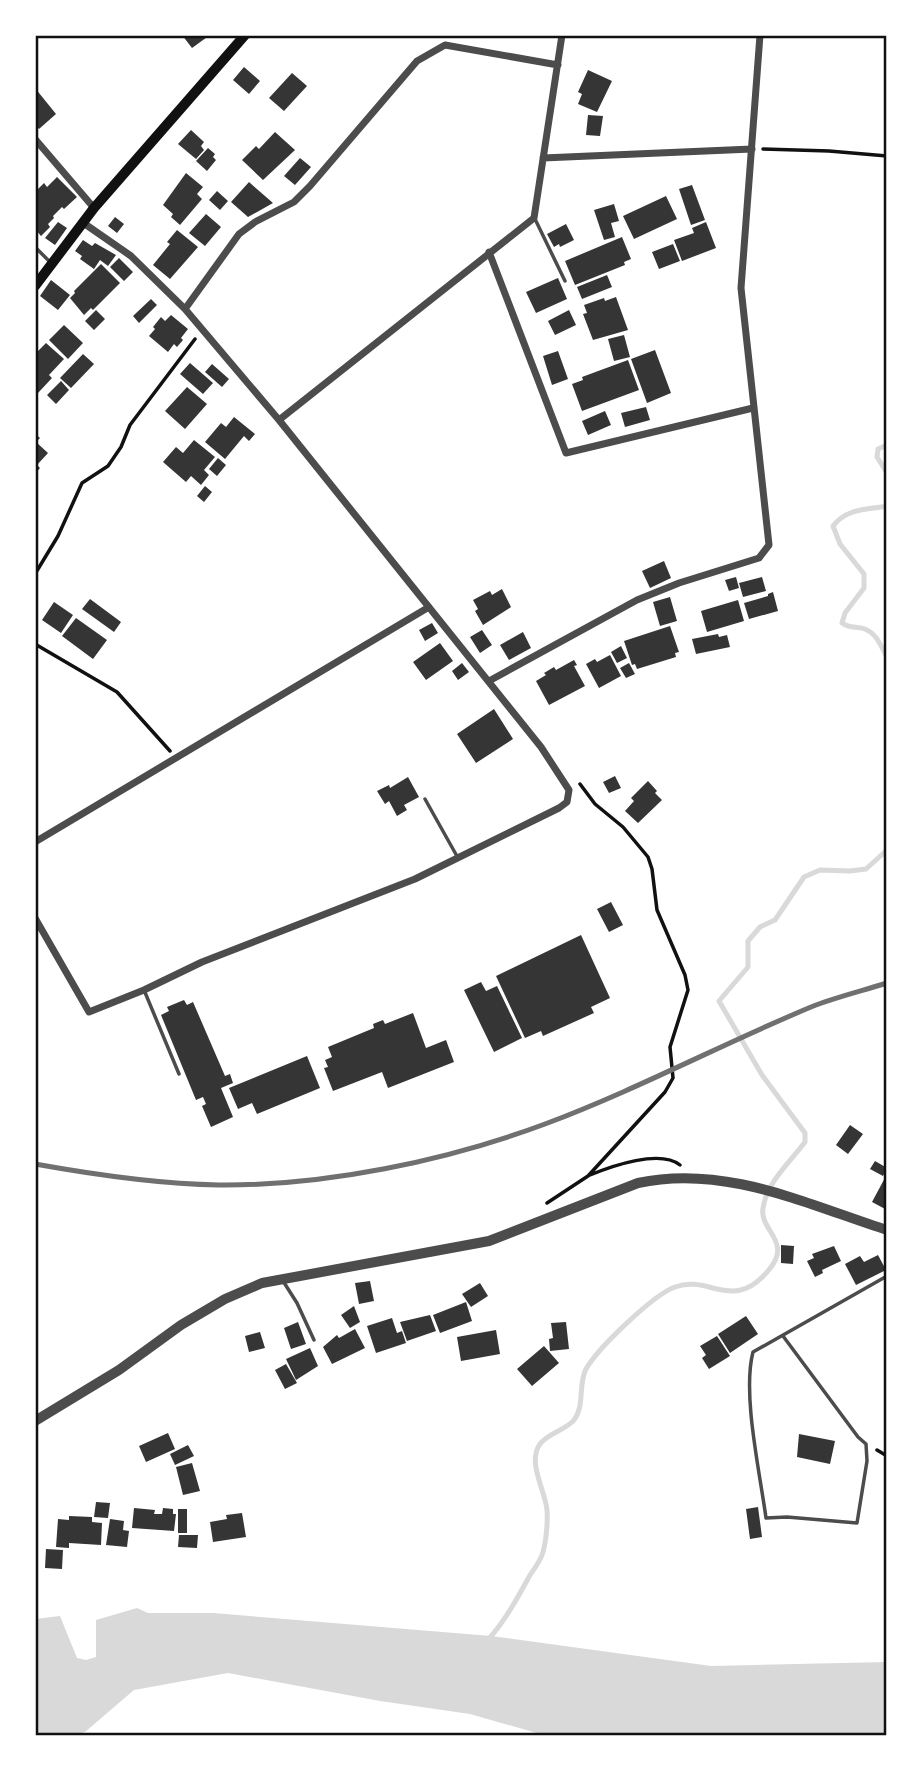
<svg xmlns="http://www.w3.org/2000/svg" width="922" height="1771" font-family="'Titillium Web',sans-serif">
<rect width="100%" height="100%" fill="#fff"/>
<!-- water -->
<path fill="#d9d9d9" d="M137 1608 148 1613H213L491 1636 711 1666 887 1662V1736H547L470 1714 380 1701 228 1673 134 1690 85 1732 71 1736H35V1619L60 1616 77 1658 86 1660 96 1657V1620Z"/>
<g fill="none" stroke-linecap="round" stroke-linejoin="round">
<!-- stream -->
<path stroke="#d9d9d9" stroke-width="5" d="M887 445 878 449 877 457 887 473
M887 506C866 510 847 508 833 526L840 544 864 574V588L845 613 842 623C850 629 856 626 865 629 877 634 881 646 887 657
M487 1641C505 1621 517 1599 530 1575 535 1568 541 1560 543 1552 546 1541 548 1522 547 1510 545 1490 527 1462 540 1444 548 1433 566 1430 574 1420 585 1406 578 1384 586 1369 598 1348 653 1295 675 1287 709 1274 733 1313 768 1271 794 1241 759 1231 763 1208 767 1182 790 1162 805 1142V1133L762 1075 719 1001 748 967V941L760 927 775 920 804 877 820 870 850 871 866 869 887 850"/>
</g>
<!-- building -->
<path fill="#353535" d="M182 35H210L192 48Z
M244 67 260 81 249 94 233 80Z
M588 70 612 81 597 112 578 104 582 94 578 92Z
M292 73 307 86 284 111 269 98Z
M35 88 56 114 39 129 35 124Z
M588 115 603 116 600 136 586 135Z
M191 130 204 142 201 146 204 150 196 159 178 144Z
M275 132 295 150 263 180 242 160 256 146 259 149Z
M208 148 215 154 213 157 216 160 207 171 196 161Z
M300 158 311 167 295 185 284 176Z
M186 173 203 187 197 194 202 199 180 225 171 217 173 214 163 205Z
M57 177 77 197 64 209 62 207 53 216 54 218 48 224 50 227 41 236 35 229V192L44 183 47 187Z
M249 182 273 203 248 217 231 202Z
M692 185 705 220 691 225 679 189Z
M217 191 228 201 220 210 209 200Z
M666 196 677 219 634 239 623 216Z
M614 204 619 221 611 223 615 237 604 240 594 210Z
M206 214 221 227 205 246 189 233Z
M115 217 124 224 117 233 108 226Z
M58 222 67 228 55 245 45 238Z
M706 222 716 248 682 261 674 240 694 233 692 228Z
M566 224 574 240 560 247 559 244 554 247 547 234Z
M177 230 198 247 170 279 153 265 170 244 167 242Z
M622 237 631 259 624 262 625 265 575 285 565 261Z
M83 240 92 246 95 243 116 255 108 266 100 260 94 269 80 259 82 256 75 251Z
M673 244 680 261 659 269 652 252Z
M119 258 133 272 124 281 110 267Z
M101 264 120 283 93 310 91 308 84 315 70 298 75 293 74 291Z
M607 275 612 287 582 299 577 287Z
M558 278 567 299 536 313 526 292Z
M51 280 70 295 58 310 40 296Z
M616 297 628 330 593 340 583 314 587 313 584 305 604 298 605 301Z
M151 299 157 305 139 323 133 316Z
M96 310 105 319 94 330 85 321Z
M569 310 576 325 555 335 548 321Z
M171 315 188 329 181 338 183 340 177 347 174 344 168 352 149 336 155 329 153 327 161 317 165 321Z
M64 325 83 343 68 359 49 340Z
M624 335 630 357 614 361 608 339Z
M46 343 64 359 49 375 52 378 38 393 35 390V354Z
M655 350 671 393 647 403 631 359Z
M558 351 568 379 552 385 543 356Z
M83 354 94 364 71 388 60 378Z
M628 360 639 390 582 411 572 384 583 380 582 377Z
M190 363 213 383 203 394 180 374Z
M212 364 229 379 222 387 205 372Z
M61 381 69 390 56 404 47 395Z
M187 387 207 404 185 429 165 411Z
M646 407 650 420 625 427 621 413Z
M605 411 611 425 588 435 582 421Z
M234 417 255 434 249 441 244 436 225 459 205 442 221 423 226 427Z
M35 434 40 438 36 442 48 453 37 465 40 468 35 474Z
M194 440 215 457 204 470 209 475 201 485 191 476 186 482 163 462 176 447 183 453Z
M218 458 226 465 217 476 209 469Z
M205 486 212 492 204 502 197 496Z
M664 561 671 578 650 588 642 571Z
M736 577 739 588 729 591 725 580Z
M762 577 766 591 743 597 739 583Z
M502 589 511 607 483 625 475 611 478 609 473 600 490 591 492 595Z
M773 592 778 611 749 619 744 603 768 596V594Z
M670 597 677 621 660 626 653 602Z
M90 599 121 622 114 632 82 609Z
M738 600 744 621 707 632 701 611Z
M54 602 73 615 61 633 42 620Z
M76 618 107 640 93 659 62 636Z
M432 623 438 633 425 641 419 630Z
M670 626 679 652 675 653 676 657 637 669 635 664 632 665 624 641Z
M482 630 492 645 480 653 470 637Z
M523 632 531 648 509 660 500 645Z
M718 634 719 637 727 635 730 647 696 654 692 639Z
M440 643 453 661 426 680 413 662Z
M621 646 627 658 617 663 611 652Z
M610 655 621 676 599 688 586 664 595 659 597 662Z
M574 660 577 665 574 666 585 686 549 705 536 681 546 675 544 673 554 667 556 670Z
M462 663 469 672 458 680 452 671Z
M629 663 635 674 626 678 620 668Z
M494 709 513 739 476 763 457 734Z
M615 776 621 788 609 793 603 782Z
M408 777 419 797 404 805 407 810 397 816 389 801 385 804 377 791 389 785 390 788Z
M648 781 657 791 655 793 662 800 638 823 625 811 634 801 631 798Z
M611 902 623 925 609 932 597 909Z
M581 935 610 998 591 1007 594 1013 543 1036 541 1031 525 1038 496 976Z
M481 982 486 991 497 986 522 1038 494 1052 464 990Z
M184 1000 187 1005 193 1002 225 1076 230 1074 233 1083 221 1088 233 1117 211 1127 202 1106 206 1104 203 1097 196 1100 161 1015 169 1011 167 1007Z
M413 1013 426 1048 446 1040 454 1062 388 1088 382 1072 333 1091 324 1068 328 1067 325 1060 332 1057 328 1047 374 1028 373 1024 383 1020 385 1024Z
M307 1056 320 1088 257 1114 252 1103 238 1109 229 1088Z
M850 1125 863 1134 848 1154 836 1145Z
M875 1161 887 1168 883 1176 870 1169Z
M887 1174V1210L872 1202Z
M781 1245 794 1246 793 1264 781 1263Z
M834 1246 841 1261 822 1270 823 1273 815 1277 807 1261 814 1258 812 1254Z
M878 1255 886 1270 856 1285 845 1264 860 1256 864 1262Z
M370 1281 374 1301 359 1304 355 1283Z
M480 1283 488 1296 471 1307 462 1294Z
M466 1302 472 1321 440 1333 433 1315Z
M354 1306 360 1322 350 1328 341 1315Z
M430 1315 436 1331 407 1341 400 1322Z
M746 1316 758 1334 730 1353 718 1334Z
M392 1318 397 1333 402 1331 406 1343 376 1353 367 1326Z
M298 1322 306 1344 291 1349 284 1328Z
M566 1322 569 1349 550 1351 549 1339 553 1338 551 1323Z
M355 1329 365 1348 332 1364 323 1347 337 1335 339 1338Z
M496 1330 500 1354 461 1361 457 1337Z
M260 1332 265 1348 249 1352 245 1336Z
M717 1336 730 1356 709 1369 702 1358 706 1355 700 1346Z
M544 1346 559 1363 532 1386 517 1369Z
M310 1348 318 1366 296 1380 286 1359Z
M286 1364 297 1383 285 1389 275 1370Z
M168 1433 175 1449 146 1462 139 1446Z
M799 1434 835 1441 830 1464 797 1457Z
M188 1445 194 1456 175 1465 170 1454Z
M192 1463 200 1491 183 1495 176 1467Z
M96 1502 110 1503 108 1518 94 1517Z
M758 1507 762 1537 750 1539 746 1509Z
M134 1508 155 1510 154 1514H162L163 1508 173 1509V1514H176L174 1531 132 1528Z
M178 1509H187V1533H178Z
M242 1513 246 1537 213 1542 210 1522 227 1519 226 1515Z
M69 1516 92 1517V1522L102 1523 101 1545 69 1543V1548L56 1547 58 1519 69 1520Z
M110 1519 124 1521 123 1530 129 1531 127 1547 106 1545Z
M179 1535H198L197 1548 178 1547Z
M46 1549 63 1550 62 1569 45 1568Z"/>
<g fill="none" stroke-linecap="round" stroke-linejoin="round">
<!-- path -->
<path stroke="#111" stroke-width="3.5" d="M763 149 829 151 887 156
M35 574 58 536 82 483 108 466 121 447 130 425 195 339
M35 644 117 692 170 751
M590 1175C612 1166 660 1149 680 1165
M547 1203 588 1176 665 1092 673 1078 670 1047 688 990 685 975 657 910 652 869 648 857 623 827 595 804 580 784
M877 1450 887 1456"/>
<!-- service -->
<path stroke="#4c4c4c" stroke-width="3.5" d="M535 219 565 281
M35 247 51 263
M425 799 458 858
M144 990 179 1074
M283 1281 297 1303 314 1340
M783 1336 858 1437 866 1444 867 1461 857 1523 787 1517 766 1518C760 1473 742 1394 753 1352L887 1276"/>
<!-- minor -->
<path stroke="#4c4c4c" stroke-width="7" d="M35 139 94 208
M543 158 752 149
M489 252 566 453 753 408
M185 309 239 234 255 222 294 202 310 186 417 61 445 45 558 65
M279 420 534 218 562 35
M489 681 637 600 679 583 759 558 769 545 741 288 760 35
M35 842 429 607
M35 918 89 1012 144 990 202 962 415 879 559 808 567 802 569 790 541 747 279 420 185 309 131 256 82 222"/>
<!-- tertiary -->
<path stroke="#4c4c4c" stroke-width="10" d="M35 1421 119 1370 181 1325 225 1299 262 1283 489 1241 638 1183C724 1164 806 1204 887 1230"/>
<!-- secondary -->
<path stroke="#111" stroke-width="10" d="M35 286 94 208 245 35"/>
<!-- rail -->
<path stroke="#707070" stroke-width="5" d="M35 1164C96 1175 157 1184 219 1185 325 1186 446 1161 545 1124 636 1090 722 1044 811 1007 836 997 862 991 887 983"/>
</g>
<!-- border -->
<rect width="922" height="1771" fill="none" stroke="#ffffff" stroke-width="74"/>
<rect x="37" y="37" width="848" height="1697" fill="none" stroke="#111" stroke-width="2.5"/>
</svg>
